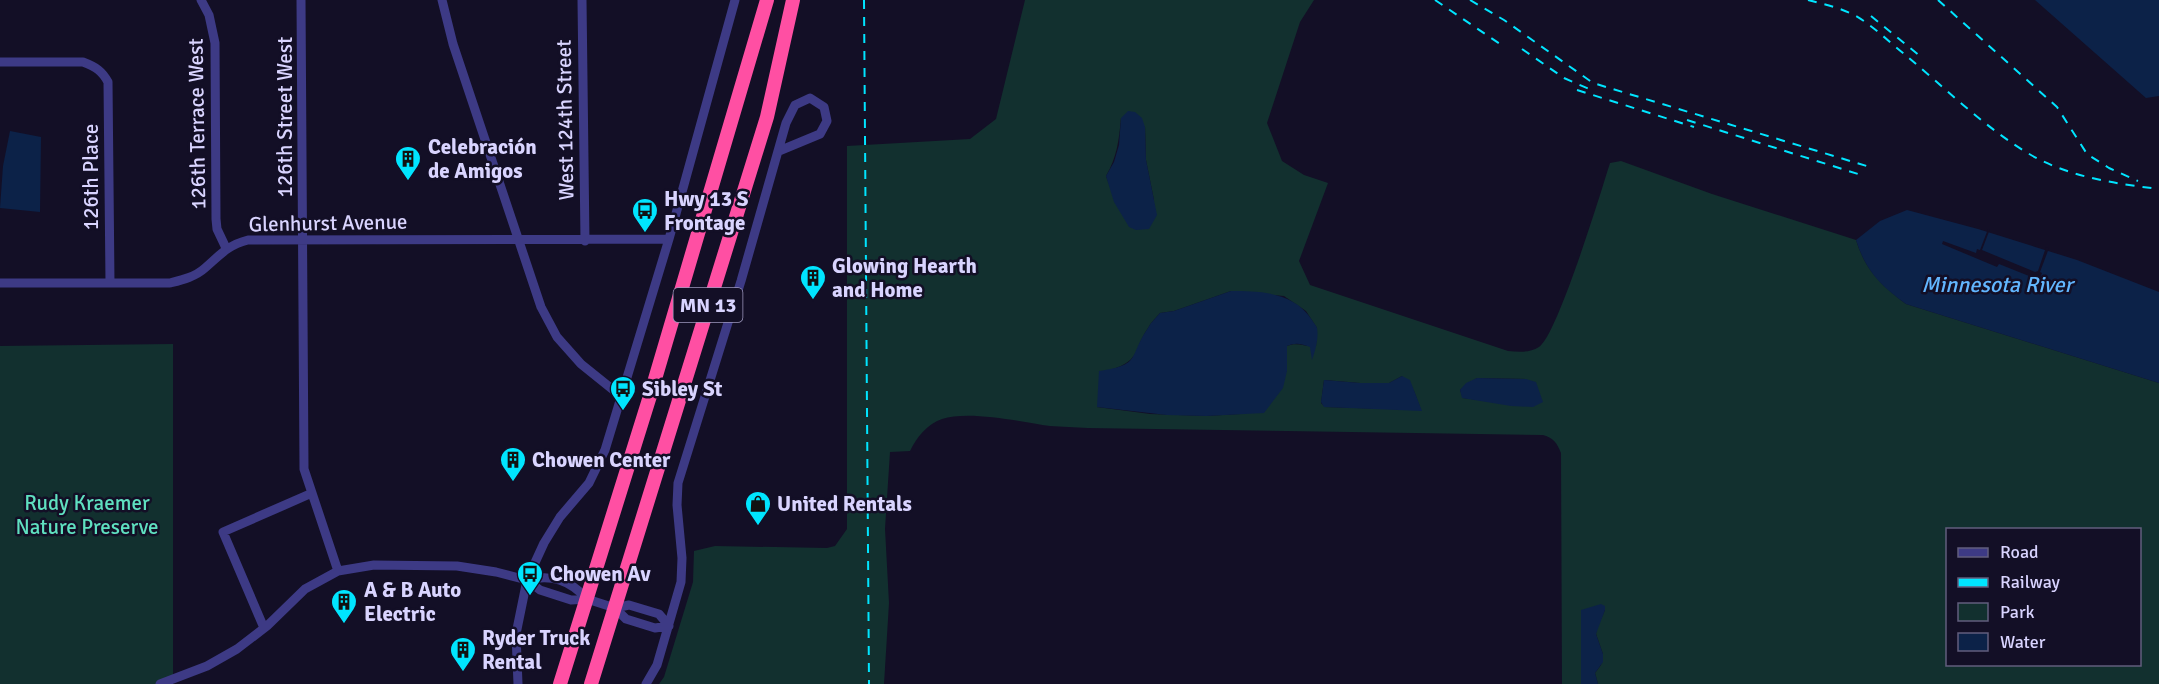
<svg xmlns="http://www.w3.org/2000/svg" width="2159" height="684" font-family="Signika,sans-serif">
<rect width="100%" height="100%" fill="#130f26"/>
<!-- green -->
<path fill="#12302f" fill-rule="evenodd" d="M1025 0H1314L1300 22 1267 123 1282 161 1304 175 1328 183 1299 261 1310 285 1508 351C1519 352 1529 353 1539 347 1557 336 1601 192 1610 163L1621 161 1712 194 1856 240C1866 271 1880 284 1906 304L2159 383V684H1598L1595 673 1601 665 1603 654 1596 634 1597 628 1605 610H1581V684H1562L1561 453C1557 443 1554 438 1543 435L1088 428C1075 427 1062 427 1050 426 1022 422 969 410 942 419 927 424 917 437 910 451L890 452 885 529 889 603 884 684H659L664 677 693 582 694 551 715 546 827 548 835 546 847 529V146L970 139 996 119ZM1121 118 1145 127 1146 160 1154 200 1110 187 1106 176C1117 157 1119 140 1121 118ZM1231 291 1284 296 1306 311 1317 328 1316 346C1306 348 1298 341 1287 346V371L1240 414 1206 416 1150 414 1097 407 1113 369C1141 360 1134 348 1148 328 1151 322 1156 318 1160 313L1174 311ZM1402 376 1414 391 1421 410 1325 407 1321 403 1324 380 1360 383H1389ZM1477 378 1526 379 1519 405 1463 398 1460 390ZM1948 530H2140V664H1948Z
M173 344V684H0V346Z"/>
<!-- water -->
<path fill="#0c2248" d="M2035 0H2159V96L2146 98Z
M1128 111 1135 112 1142 118 1145 127 1146 160 1157 215 1149 229 1136 230 1129 227 1114 202 1106 176 1114 162 1119 145 1121 118Z
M10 131 41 137 40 212 0 208 3 166Z
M1907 210 1978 229 2077 260 2159 292V383L1906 304C1880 285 1866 271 1856 240L1880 221Z
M1231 291C1261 291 1294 292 1312 320 1313 322 1316 325 1317 328 1319 338 1315 351 1312 360L1310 347C1302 344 1296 342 1287 346V371L1283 388 1264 413 1206 416 1167 415 1097 407 1099 371C1142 365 1128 357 1148 328 1151 322 1156 318 1160 313L1174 311Z
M1402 376 1410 380 1422 411 1324 407 1321 402 1324 380 1360 383H1389Z
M1477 378 1526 379 1536 382 1543 402 1533 407 1511 406 1462 398 1460 390 1466 383Z
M1601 604 1605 606V610L1596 634 1603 654V662L1595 673 1598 684H1581V610Z"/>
<!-- pier -->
<path fill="#130f26" d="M1988 229H1990L1982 250 2035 272 2038 271 2046 247 2049 248 2040 272 2042 273 2039 280 1999 264 1997 267 1942 244 1943 241 1976 253 1977 249 1980 250Z"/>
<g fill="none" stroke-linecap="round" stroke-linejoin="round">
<!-- minor -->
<path stroke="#3d3a85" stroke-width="9" d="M201 0 209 15 215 43 216 219 217 229 226 248
M301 0 304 469 338 571
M442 0 453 44 541 307 557 337 581 364 622 397
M582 0 585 241
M0 62H83C96 67 102 71 108 82L110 283
M0 283H170C182 280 195 277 205 268 220 255 228 245 248 240L669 239
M527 580C552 574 570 580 587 599
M615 608 629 605 659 614 669 626
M264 628 223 532 312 493
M160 684 207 666 237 649 267 626 305 589 338 571 374 565 457 566 496 572 527 580 540 590 571 600 587 599 615 608 626 619 655 628 669 626
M518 684 516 634 527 580 544 543 560 517 589 483 605 450 669 239 735 0
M646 684 657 665 681 582 682 558 677 505 678 483 741 281 786 123 795 105 810 98 824 107 827 121 820 134 779 151"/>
<!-- highway -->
<path stroke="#ff4fa3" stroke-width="14" d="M560 684 650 396 767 0
M591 684 767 117 793 0"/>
<!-- rail -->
<path stroke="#00e5ff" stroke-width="2" stroke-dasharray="9 8" stroke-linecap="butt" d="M864 0 869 684
M1435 0 1500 44
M1470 0 1504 20 1593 83 1870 167
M1808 0C1824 4 1841 8 1856 16 1873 26 1887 40 1903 53 1943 86 1986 129 2031 155 2069 177 2117 184 2159 189
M1938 0 2057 107 2087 154 2109 168 2138 181
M1871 16 1920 56
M1522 49 1564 78 1589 89
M1577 90 1694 127
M1687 120 1858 174"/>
</g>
<!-- icons -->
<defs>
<symbol id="building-pin" viewBox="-11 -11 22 30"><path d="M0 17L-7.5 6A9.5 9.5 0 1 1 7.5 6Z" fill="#00e5ff" stroke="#130f26"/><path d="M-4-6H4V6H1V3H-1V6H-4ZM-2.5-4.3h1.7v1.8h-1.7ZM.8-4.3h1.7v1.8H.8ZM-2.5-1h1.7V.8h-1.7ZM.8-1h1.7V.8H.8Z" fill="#111"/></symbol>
<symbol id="bus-pin" viewBox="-11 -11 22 30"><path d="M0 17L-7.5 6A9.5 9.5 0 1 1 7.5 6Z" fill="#00e5ff" stroke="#130f26"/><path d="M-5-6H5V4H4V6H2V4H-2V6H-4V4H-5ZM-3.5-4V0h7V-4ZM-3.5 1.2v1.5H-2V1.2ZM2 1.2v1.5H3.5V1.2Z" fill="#111"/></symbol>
<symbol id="shop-pin" viewBox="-11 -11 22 30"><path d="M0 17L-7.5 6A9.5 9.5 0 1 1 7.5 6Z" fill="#00e5ff" stroke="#130f26"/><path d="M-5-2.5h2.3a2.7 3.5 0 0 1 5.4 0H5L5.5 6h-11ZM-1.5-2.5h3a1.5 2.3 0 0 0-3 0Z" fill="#111"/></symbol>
</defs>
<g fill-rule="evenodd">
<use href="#building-pin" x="393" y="144" width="30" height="40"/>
<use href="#bus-pin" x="630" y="196" width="30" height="40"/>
<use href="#building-pin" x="798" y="263" width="30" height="40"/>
<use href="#bus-pin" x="608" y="374" width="30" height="40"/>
<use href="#building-pin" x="498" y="445" width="30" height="40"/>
<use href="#shop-pin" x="743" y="489" width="30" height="40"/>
<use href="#bus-pin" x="515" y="559" width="30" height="40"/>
<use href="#building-pin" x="329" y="587" width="30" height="40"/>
<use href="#building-pin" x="448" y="635" width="30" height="40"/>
</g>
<g text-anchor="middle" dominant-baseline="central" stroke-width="5" stroke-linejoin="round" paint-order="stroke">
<!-- shield labels -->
<rect fill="#130f26" stroke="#9e99be" stroke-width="1.5" x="673.5" y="288" width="69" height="34" rx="4.5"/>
<g font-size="20" font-weight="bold" fill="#d9d4ff">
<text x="708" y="305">MN 13</text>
</g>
<!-- street labels -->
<g font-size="21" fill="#d9d4ff" stroke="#130f26">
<text transform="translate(285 117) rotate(-90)">126th Street West</text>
<text transform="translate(565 120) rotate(-91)">West 124th Street</text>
<text transform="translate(197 124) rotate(-91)">126th Terrace West</text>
<text transform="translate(91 177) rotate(-90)">126th Place</text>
<text transform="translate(328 223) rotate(-1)">Glenhurst Avenue</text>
</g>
<!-- poi labels -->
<g font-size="21" font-weight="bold" fill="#d9d4ff" stroke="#130f26" text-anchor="start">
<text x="428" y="147">Celebración<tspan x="428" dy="24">de Amigos</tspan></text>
<text x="664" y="199">Hwy 13 S<tspan x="664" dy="24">Frontage</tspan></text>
<text x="832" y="266">Glowing Hearth<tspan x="832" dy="24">and Home</tspan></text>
<text x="642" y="389">Sibley St</text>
<text x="532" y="460">Chowen Center</text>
<text x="777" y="504">United Rentals</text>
<text x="550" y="574">Chowen Av</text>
<text x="364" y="590">A &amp; B Auto<tspan x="364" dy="24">Electric</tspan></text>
<text x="482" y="638">Ryder Truck<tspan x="482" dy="24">Rental</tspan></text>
</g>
<!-- park labels -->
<g font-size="21" fill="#5fe0c0" stroke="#130f26">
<text x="87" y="503">Rudy Kraemer<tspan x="87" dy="24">Nature Preserve</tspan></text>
</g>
<!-- water labels -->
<g font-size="22" font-style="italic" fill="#62b6ff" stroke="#130f26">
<text x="1997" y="284">Minnesota River</text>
</g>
</g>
<!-- legend -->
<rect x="1946" y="528" width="195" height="138" fill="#130f26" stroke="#625e7d" stroke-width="1.5"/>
<rect x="1958" y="548" width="30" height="9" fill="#3d3a85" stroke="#625e7d" stroke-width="1.5"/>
<text x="2000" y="558" font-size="18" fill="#d9d4ff">Road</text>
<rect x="1958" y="578" width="30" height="9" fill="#00e5ff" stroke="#625e7d" stroke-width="1.5"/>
<text x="2000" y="588" font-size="18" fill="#d9d4ff">Railway</text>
<rect x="1958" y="603" width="30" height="18" fill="#12302f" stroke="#625e7d" stroke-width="1.5"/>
<text x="2000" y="618" font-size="18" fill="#d9d4ff">Park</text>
<rect x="1958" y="633" width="30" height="18" fill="#0c2248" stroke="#625e7d" stroke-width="1.5"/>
<text x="2000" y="648" font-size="18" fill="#d9d4ff">Water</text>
</svg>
